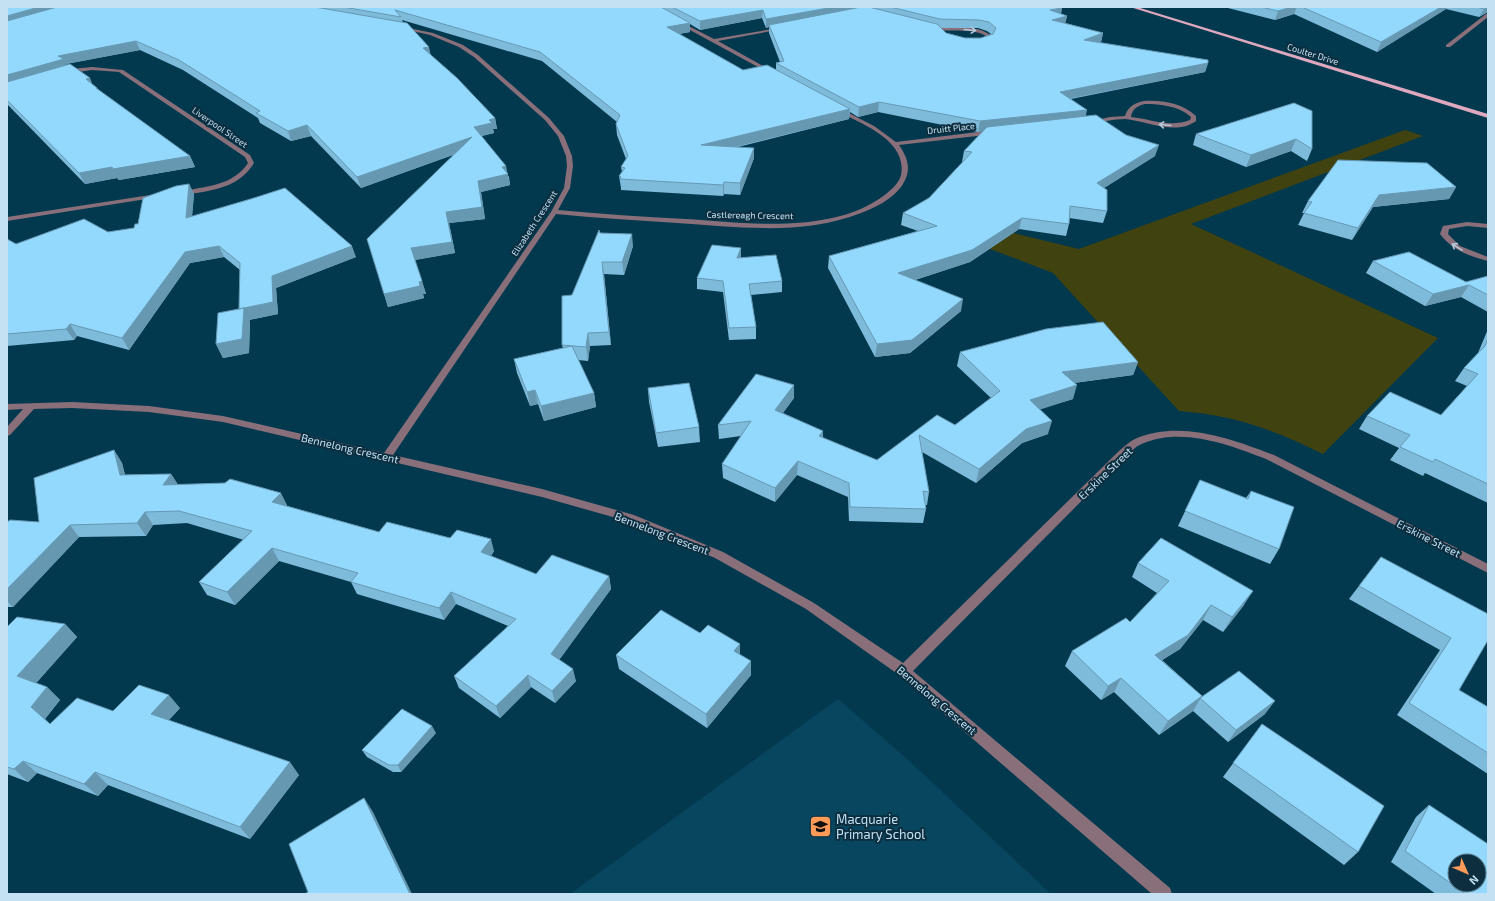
<svg xmlns="http://www.w3.org/2000/svg" width="1495" height="901" font-family="'Exo 2',sans-serif">
<rect width="100%" height="100%" fill="#03394f"/>
<!-- built -->
<path fill="#08465f" d="M838 699 906 758 1051 894H570Z"/>
<!-- green -->
<path fill="#40430f" d="M1405 130 1423 136 1191 224 1438 338 1323 454C1274 430 1234 415 1179 411L1053 273 904 216 915 209 1079 249Z"/>
<g fill="none" stroke-linecap="round" stroke-linejoin="round">
<!-- minor -->
<path fill="#896f79" fill-rule="evenodd" d="M1486 14H1488V17L1450 47H1446V45Z
M679 21 714 39 784 27 782 29 718 41 774 72 769 73 677 23Z
M399 26 433 33 463 45 478 55 549 118 564 136 572 156 573 166 570 188 558 210C601 214 643 217 686 219 747 223 834 235 886 194 892 189 899 183 901 175 908 140 860 123 835 110V108H839L874 126 896 142 994 130 997 132 994 134 899 145C909 160 912 171 901 187 891 200 876 207 861 213 802 236 739 227 677 223 637 220 596 218 556 214L393 455 542 489 634 515 723 552 814 603 903 663 1119 451C1125 446 1130 441 1137 438 1181 420 1232 439 1274 455L1488 564V573L1266 459C1230 445 1183 427 1144 443 1137 445 1132 451 1127 455L913 671 1170 888 1172 894H1152L899 675 806 609 715 558 627 521 542 497 223 422 149 412 72 408 34 409 10 435 7 436V427L23 409 7 410V404L72 402 149 406 223 416 384 453 551 212 564 188 567 166 566 156 558 136 545 120 474 57 459 47 430 35 399 28Z
M930 27C949 30 979 22 993 38L992 42 985 44 983 43 989 38C975 26 946 33 928 29Z
M92 67 123 70 250 155 254 163C241 184 221 189 197 193 191 193 185 195 179 194V192C204 186 232 187 248 163L245 157 119 72 92 70 64 74 61 72 71 69Z
M1144 101C1162 100 1182 103 1196 116V121C1176 136 1147 121 1125 119 1114 119 1102 122 1091 124L1088 122 1110 117 1125 116C1128 106 1135 103 1144 101ZM1145 104C1161 104 1179 106 1191 117L1190 120C1170 128 1151 119 1131 117 1132 109 1137 106 1145 104Z
M157 194 159 195V197L7 221V217Z
M1467 222 1488 224V228L1467 226 1449 229 1448 234 1460 246 1488 257V261C1469 256 1452 250 1440 234L1443 226Z"/>
<!-- major -->
<path fill="#dea8be" fill-rule="evenodd" d="M1130 7H1137L1488 114V118Z"/>
</g>
<!-- wall -->
<path fill="#7ebbda" fill-rule="evenodd" d="M7 7H1059L1062 8 1061 14 1067 16 1065 23 1103 33 1101 42 1100 43 1208 63 1205 72 1071 99 1086 116 1155 156 1104 188 1107 211 1103 223 1069 218V224L1066 236 1019 229 970 262 915 280 961 311 910 353 875 357 828 268 829 256 918 231 901 225 903 213 929 198 963 162H962L964 151 983 131 978 132 878 112 858 117 850 112 849 119 738 147 754 158 740 195 724 194 723 196 621 190V188L619 176 622 172 621 167 626 159 617 135 616 124 617 122 542 61 402 20 403 22 431 55 495 118 497 129H493L494 133 482 136 509 177 510 185 481 192 485 219 449 223 455 253 415 260 426 294H423L424 298 388 307 384 294 453 155 361 188 311 136 291 141 260 123 258 118 183 70 140 50 66 64 67 65 97 88 99 90 190 156 195 167 119 180 117 178 85 184 7 104ZM762 18 766 28 769 27V33L780 62 776 63V69L743 70 679 34 690 32V24L700 30ZM940 28H978L987 31 991 34 981 38H965L946 33Z
M1224 7H1488V12L1479 17 1446 9 1377 52 1294 14 1275 20Z
M1294 103 1312 149 1307 161 1291 151 1246 167 1193 145 1196 134Z
M189 184 194 194 192 216 356 257 276 288 278 314 249 320 250 321 249 353 223 358 216 344 239 309 240 270 224 257 190 263 129 350 77 336 74 340 7 346V239L16 244 108 232 134 228Z
M1456 187 1449 199 1373 207 1352 240 1298 225 1304 213H1302L1308 201Z
M600 233 633 246 624 275 604 274 611 345 590 346 588 361 578 360 594 393 596 407 544 421 538 404 530 406 517 373 514 359 563 348 562 345 572 295Z
M741 258 782 281V292L751 295 756 327V339L729 340 723 292 697 289V278Z
M1373 261 1466 282 1488 276V312L1461 297 1425 306 1366 273Z
M1488 329V503L1425 473 1423 476 1390 460 1399 448 1359 429 1367 416 1441 415 1467 386 1455 381 1464 368 1478 353Z
M960 352 1138 362 1133 375 1074 383 1073 399 1040 409 1048 434 1022 443 976 483 922 452 929 492 927 505H925L926 509 923 523 849 521 848 497 797 475 775 502 723 478 722 464 741 436 719 439 718 425 794 398 783 413 823 431V438L877 460 937 415 955 425 991 398 957 366Z
M648 388 699 427 700 442 658 447 649 402Z
M114 450 122 463 125 475 171 474 178 485 287 505V506L379 532 494 551 491 556 536 574 609 576 611 589 559 660 576 681 555 703 531 687 500 718 459 688 454 676 508 626 456 604 444 620 357 594 351 582 279 561 235 605 207 595 199 582 244 540 187 523 153 525 146 536 79 537 13 607H7V522H39Z
M1200 480 1246 498 1251 491 1279 549 1270 564 1178 526Z
M1381 557 1488 614 1459 690 1488 707V774L1397 715 1440 650 1349 599Z
M1138 563 1244 605 1223 632 1203 620 1180 649 1162 660 1202 696 1200 698 1265 714 1228 742 1193 711 1159 735 1114 692 1101 700 1065 666 1072 651 1130 622 1157 593 1132 577Z
M65 624 77 637 36 683 47 687 60 700 45 719 50 724 113 711 180 708 169 720 299 775 250 839 108 785 98 796 37 773 28 782 7 774V627Z
M700 633 751 675 707 728 619 669 616 655Z
M1262 724 1358 852 1344 865 1223 777Z
M436 733 401 772H393L367 757 362 750Z
M1429 805 1488 894H1436L1391 862 1416 817Z"/>
<!-- shaded-wall -->
<path fill="#6798b2" d="M39 7H73L7 25V16Z
M834 7H865L769 25V27L766 28V19Z
M1291 7H1297L1294 14 1275 20 1278 11Z
M1441 7H1448L1446 9 1377 52 1381 42Z
M1487 7H1488V12L1479 17 1484 9Z
M1062 8 1060 16 1050 10Z
M763 10 762 18 700 30V21Z
M1067 16 1065 25 1052 20Z
M690 23V32L667 36V27Z
M1103 33 1101 42 1082 49 1084 40Z
M136 41 140 50 66 64 68 69 7 86V75L58 56Z
M429 47 431 56 423 48Z
M1208 63 1205 72 1057 101 1060 92Z
M90 78 94 88 86 79Z
M879 102 878 112 858 117 859 107Z
M850 109 849 119 702 155 701 145Z
M1087 110 1085 120 978 132 980 121Z
M495 118 497 129H493L494 133 476 137 474 127 489 120Z
M307 125 311 136 291 141 288 131Z
M472 137 474 147 361 188 357 177Z
M1296 139 1291 151 1246 167 1251 155Z
M1159 145 1155 156 1094 194 1097 183Z
M754 148V158L740 195V183Z
M190 156 195 167 119 180 117 178 85 184 79 173 112 167Z
M506 166 510 185 481 192 485 219 449 223 455 253 414 260 411 248 446 212 478 181 502 167Z
M724 182V194L723 196V185Z
M189 184 194 194 191 228 186 218Z
M1456 187 1449 199 1373 207 1352 240 1358 228 1379 195Z
M1022 218 1019 229 970 262 897 286 898 273Z
M632 234 633 246 624 275 622 262Z
M219 246 224 257 190 263 129 350 122 338 185 252Z
M352 246 356 257 276 288 278 314 249 320 250 321 249 353 223 358 216 344 239 309 272 276Z
M741 248V259L737 258Z
M602 262 604 274 611 345 609 332Z
M422 281 426 294H423L424 298 388 307 384 294Z
M1469 285 1461 297 1425 306 1433 294Z
M963 299 961 311 910 353 875 357 877 344Z
M70 324 77 336 74 340 66 329Z
M588 333 590 346 588 361 586 347Z
M1138 362 1133 375 1058 385 1062 372Z
M794 385V398L775 423V410Z
M1077 385 1073 399 1026 414 1030 400Z
M535 390 538 404 530 406 527 392Z
M594 393 596 407 544 421 541 406Z
M1052 421 1048 434 1022 443 976 483 979 469 1026 429Z
M823 431 822 445 819 436Z
M114 450 122 463 128 487 120 475Z
M798 461 797 475 775 502V488Z
M171 474 179 486 163 485Z
M281 493 287 505 278 514 272 502Z
M145 512 153 525 146 536 137 523Z
M70 525 79 537 13 607 7 601V589Z
M491 539 494 551 485 565 481 552Z
M272 548 279 561 235 605 227 592Z
M609 576 611 589 554 667 551 654Z
M1253 591 1244 605 1223 632 1232 617Z
M451 592 456 604 444 620 439 608Z
M1211 605 1203 620 1180 649 1148 669 1155 655Z
M65 624 77 637 31 689 17 676Z
M740 644V659L734 651Z
M751 661V675L707 728 706 714Z
M573 669 576 681 555 703 552 691Z
M528 675 531 687 500 718 496 706Z
M1121 678 1114 692 1101 700 1108 686Z
M47 687 60 700 44 720 31 707Z
M169 695 180 708 162 727 151 714Z
M1202 696 1193 711 1159 735 1168 721Z
M1275 701 1265 714 1228 742 1236 730Z
M432 726 436 733 401 772 398 765Z
M23 761 37 773 28 782 14 769Z
M290 762 299 775 250 839 240 827Z
M95 772 108 785 98 796 84 784Z
M364 798 373 812 412 894H410Z"/>
<!-- building -->
<path fill="#93d9fe" stroke="#6798b2" fill-rule="evenodd" d="M7 7H39L7 16Z
M57 7H315L407 23 429 47 423 48 457 78 495 118 489 120 492 123 474 127 506 166 502 167 508 174 478 181 482 207 446 212 452 242 411 248 422 281 419 282 420 286 384 294 367 239 472 137 357 177 307 125 288 131 256 113 260 111 179 60 136 41 58 56 64 59 7 75V21Z
M343 7H661L690 23 667 27 743 70 767 65 850 109 701 145 754 148 740 183 724 182 723 185 620 179 621 177 619 176 625 168 621 167 628 156 616 124 620 115 540 52 395 10 401 17Z
M672 7H834L766 19 763 10 700 21Z
M861 7H869L937 24 946 33 965 38H981L993 34 996 28 989 22 979 20 940 19 890 7H1059L1062 8 1050 10 1067 16 1052 20 1103 33 1084 40 1208 60V63L1060 92 1087 110 980 121 879 102 859 107 776 63 784 61 769 25Z
M1261 7H1291L1278 11Z
M1302 7H1441L1381 42Z
M1477 7H1487L1484 9Z
M70 64 90 78 86 79 97 88H96L190 156 113 169 112 167 79 173 7 100V82Z
M1294 103 1312 111V149L1296 139 1251 155 1196 134Z
M1096 115 1126 135 1159 145 1097 183 1107 190V211L1070 206 1069 224 1022 218 972 250 898 273 963 299 912 340 877 344 829 256 937 226 903 213 929 198 972 152 964 151 987 127Z
M1338 160 1427 163 1456 187 1379 195 1358 228 1304 213 1312 202 1308 201Z
M189 184 186 218 254 198 285 188 352 246 272 276 273 302 239 309 240 263 219 246 185 252 122 338 70 324 66 329 7 334V239L16 244 84 219 108 232 134 228 135 224H138L143 198 176 186Z
M599 230 600 233 632 234 622 262H602L609 332 588 333 586 347 562 345V296L572 295Z
M712 245 741 248 737 258 776 255 782 281 749 284 756 327 729 328 723 281 697 278Z
M1409 252 1466 282 1488 276V295L1469 285 1433 294 1373 261Z
M244 308 242 339 216 344 218 313Z
M1103 322 1138 362 1062 372 1077 385 1030 400 1052 421 1026 429 979 469 919 435 929 492 923 491 926 509 850 507 849 483 798 461 775 488 722 464 751 421 718 425 756 374 794 385 775 410 823 431 819 436 877 460 937 415 955 425 1000 391 960 352 1046 329Z
M1488 338V484L1435 459 1433 462 1400 447 1410 435 1367 416 1390 392 1441 415 1478 374 1464 368 1485 346Z
M572 346 594 393 541 406 535 390 527 392 514 359Z
M689 383 699 427 656 433 648 388Z
M114 450 120 475 171 474 163 485 225 483 230 479 281 493 272 502 379 532 387 522 450 538 457 530 491 539 481 552 536 574 552 555 609 576 551 654 573 669 552 691 528 675 496 706 454 676 516 619 451 592 439 608 351 582 358 573 272 548 227 592 199 582 252 531 179 511 145 512 137 523 70 525 7 589V522L10 520 39 522 34 478Z
M1200 480 1248 499 1251 491 1294 507 1279 549 1185 511Z
M1161 538 1253 591 1232 617 1211 605 1188 635 1155 655 1202 696 1168 721 1121 678 1108 686 1072 651 1126 618 1130 622 1169 581 1138 563Z
M1381 557 1488 614V640L1459 690 1488 707V753L1409 703 1451 638 1359 586Z
M661 610 700 633 708 625 740 644 734 651 751 661 706 714 616 655Z
M17 617 65 624 17 676 47 687 31 707 50 724 77 698 113 711 139 685 169 695 151 714 290 762 240 827 95 772 84 784 23 761 14 769 7 767V627Z
M1239 671 1275 701 1236 730 1200 698Z
M402 709 432 726 398 765H389L362 750Z
M1262 724 1384 806 1358 852 1233 763Z
M364 798 410 894H305L308 892 289 844Z
M1429 805 1488 844V894H1466L1405 851ZM1455 861H1479V885H1455Z"/>
<!-- one-way arrows -->
<defs><path id="oneway-shaft" d="M-6 0H5M1.5-3L5.5 0L1.5 3" fill="none" stroke-width="1.6" stroke-linecap="round" stroke-linejoin="round"/></defs>
<g stroke="#b7cadb">
<use href="#oneway-shaft" transform="translate(970 30) rotate(5)"/>
<use href="#oneway-shaft" transform="translate(1165 125) rotate(-175)"/>
<use href="#oneway-shaft" transform="translate(1457 247) rotate(-149)"/>
</g>
<!-- icons -->
<defs>
<symbol id="school-square" viewBox="-11 -11 22 22"><rect x="-9" y="-9" width="18" height="18" rx="4" fill="#fe9b59" stroke="#0c2e3e"/><path d="M0-5L7-2L0 1L-7-2ZM-4 1L0 2.5L4 1V4Q0 6-4 4Z" fill="#111"/></symbol>
</defs>
<g fill-rule="evenodd">
<use href="#school-square" x="808" y="814" width="25" height="25"/>
</g>
<g text-anchor="middle" dominant-baseline="central" stroke-width="4" stroke-linejoin="round" paint-order="stroke">
<!-- far-street labels -->
<g font-size="9" fill="#c3e1f3" stroke="#0c2e3e">
<text transform="translate(1313 54) rotate(17)">Coulter Drive</text>
<text transform="translate(220 127) rotate(34)">Liverpool Street</text>
<text transform="translate(951 128) rotate(-6)">Druitt Place</text>
<text transform="translate(750 215) rotate(1)">Castlereagh Crescent</text>
<text transform="translate(534 223) rotate(-57)">Elizabeth Crescent</text>
</g>
<!-- street labels -->
<g font-size="11" fill="#c3e1f3" stroke="#0c2e3e">
<text transform="translate(350 448) rotate(13)">Bennelong Crescent</text>
<text transform="translate(1105 473) rotate(-44)">Erskine Street</text>
<text transform="translate(662 533) rotate(21)">Bennelong Crescent</text>
<text transform="translate(1429 538) rotate(27)">Erskine Street</text>
<text transform="translate(937 700) rotate(40)">Bennelong Crescent</text>
</g>
<!-- near-poi labels -->
<g font-size="13" fill="#c3e1f3" stroke="#0c2e3e" text-anchor="start">
<text x="836" y="819">Macquarie<tspan x="836" dy="15">Primary School</tspan></text>
</g>
</g>
<!-- border -->
<rect width="1495" height="901" fill="none" stroke="#c3e1f3" stroke-width="16"/>
<!-- north arrow -->
<g transform="translate(1467 873) rotate(135)"><circle r="19" fill="#0c2e3e" stroke="#557686"/>
<path d="M0-3L7 15L0 10L-7 15Z" fill="#fe9b59"/>
<text y="-6" font-size="11" font-weight="bold" text-anchor="middle" fill="#c3e1f3">N</text>
</g>
</svg>
